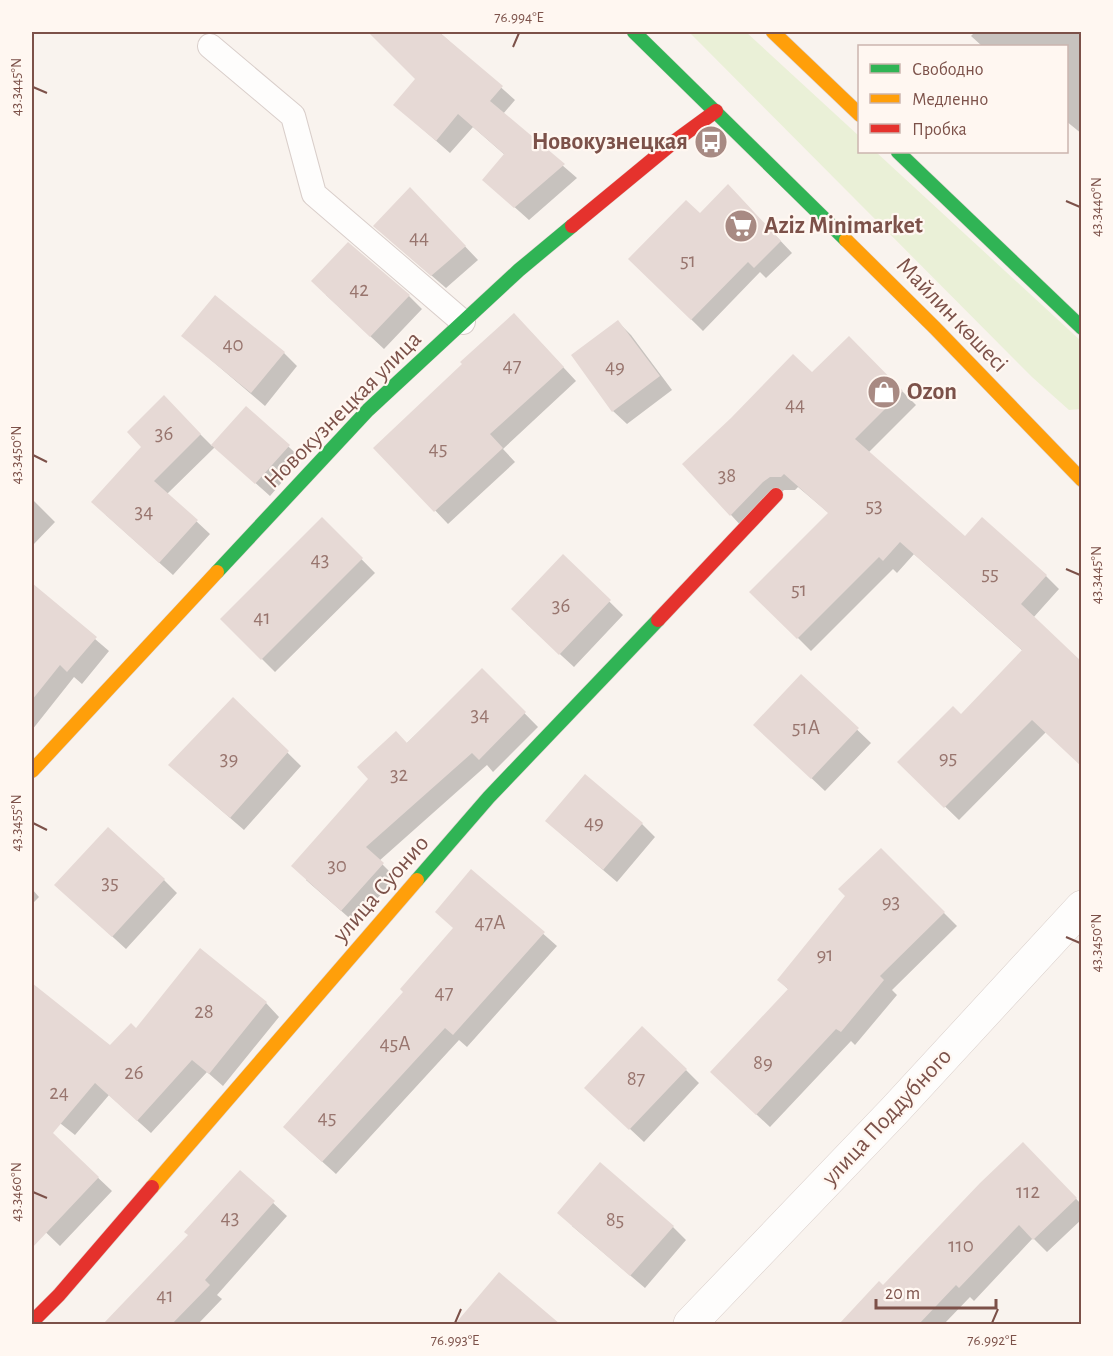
<svg xmlns="http://www.w3.org/2000/svg" width="1113" height="1356" font-family="'Alegreya Sans',sans-serif">
<rect width="100%" height="100%" fill="#f9f3ee"/>
<!-- green -->
<path fill="#eaf0d7" d="M689 32H746L859 136 860 152H876L1081 341V409L1069 410 1032 377Z"/>
<!-- shadow -->
<path fill="#0003" d="M371 32H439L515 100 503 114 577 178 529 220 484 180 505 155 473 127 450 153 395 105 417 79Z
M975 32H1082V134L1066 121V46H982L971 36Z
M739 197 792 253 766 278 760 272 703 331 630 259 700 216Z
M423 202 478 260 446 288 389 239Z
M326 295 409 296 422 309 384 349Z
M618 322 631 335 672 390 627 424 613 411Z
M527 328 576 381 503 449 515 462 448 524 376 448Z
M183 336 284 353 297 366 265 406Z
M849 338 916 405 868 453 966 538 1046 576 1059 589 1033 618 1046 732 959 820 899 762 961 716 1023 651 914 554 897 573 893 569 811 651 752 592 830 514 798 487 795 490H784L744 529 684 464 812 374Z
M164 398 212 446 246 408 302 459 270 496 215 447 167 494 210 534 173 575 106 515 143 447Z
M32 499 55 522 32 546Z
M322 519 375 573 275 672 222 619Z
M563 556 623 615 574 667 526 623Z
M39 591 109 651 82 684 74 677 32 730V601Z
M482 670 538 727 493 772 487 765 379 861 396 878 355 923 306 880 370 779Z
M801 676 871 743 825 791 769 738Z
M233 699 301 766 244 830 184 778Z
M642 824 655 837 617 882 561 834Z
M881 850 957 926 892 990 897 995 855 1045 851 1041 770 1127 725 1085 789 990 779 980 847 896Z
M472 871 557 946 467 1047 459 1040 336 1174 298 1140 405 992 454 929Z
M164 880 177 893 126 949 70 898Z
M32 889 39 897 32 904Z
M32 985 111 1047 136 1030 266 1003 279 1017 223 1086 207 1072 151 1133 109 1095 75 1135 32 1101Z
M686 1070 699 1083 644 1142 600 1101Z
M33 1116 112 1191 60 1246 32 1219V1118Z
M1023 1144 1082 1205V1219L1047 1252 1033 1238 974 1301 970 1297 944 1324H848L844 1321 883 1287Z
M240 1172 287 1216 217 1295 222 1299 198 1324H104L190 1235Z
M572 1226 673 1227 686 1240 645 1288Z
M499 1275 557 1324H457Z"/>
<!-- building -->
<path fill="#e6d9d5" d="M368 32H439L503 86 490 101 565 164 514 208 482 180 504 154 458 114 436 141 393 105 415 79Z
M728 184 781 241 754 268 748 262 691 320 628 259 686 200 700 213Z
M410 187 466 246 431 276 373 226Z
M348 242 410 295 370 337 311 281Z
M215 295 285 352 251 393 181 336Z
M514 313 564 367 490 434 503 448 434 512 373 448 462 364 460 362Z
M618 320 660 376 612 412 571 355Z
M849 336 903 391 855 439 965 536 982 517 1047 575 1021 604 1082 662V767L1032 720 944 808 897 762 953 706 961 714 1022 650 900 542 883 561 879 557 797 639 749 592 828 513 784 474 781 477H770L763 482 730 516 682 464 731 418 793 354 812 372Z
M164 395 201 434 154 481 198 520 159 563 91 502 141 447 127 432Z
M246 406 290 445 255 484 211 445Z
M322 517 363 558 261 660 220 619Z
M563 554 611 600 559 655 511 609Z
M32 583 97 637 67 672 60 665 32 700Z
M482 668 526 712 479 760 472 753 366 847 384 863 341 911 291 866 368 779 357 767 396 731 407 743Z
M801 674 859 728 811 779 753 725Z
M233 697 289 751 230 818 168 765Z
M585 774 643 823 603 870 545 821Z
M108 827 165 879 112 937 54 885Z
M881 848 945 912 880 976 884 980 841 1032 836 1029 756 1115 710 1072 788 989 777 980 845 896 838 889Z
M471 869 545 932 453 1035 445 1028 322 1162 283 1127 403 992 400 989 453 928 435 912Z
M200 948 267 1002 209 1074 192 1060 137 1121 95 1083 53 1133 99 1177 32 1248V983L110 1045 131 1023 136 1028Z
M642 1026 687 1069 629 1130 584 1088Z
M1023 1142 1077 1198 1033 1240 1019 1225 959 1288 956 1285 919 1324H839L879 1281 883 1285 980 1183Z
M600 1162 674 1226 630 1276 557 1213Z
M240 1170 275 1201 205 1280 210 1285 172 1324H103L188 1235 184 1232Z
M499 1272 560 1324H455Z"/>
<g fill="none" stroke-linecap="round" stroke-linejoin="round">
<defs>
<path id="lane" d="M210 46 293 116 314 194 463 322"/>
<path id="street" d="M690 1324 894 1111 1082 907"/>
<path id="fast" d="M634 32 846 240
M898 152 1082 328
M217 572 368 410 519 270 572 226
M417 880 489 797 658 620"/>
<path id="slow" d="M773 32 860 115
M846 240 935 328 1082 480
M32 771 217 572
M152 1187 417 880"/>
<path id="jam" d="M572 226 675 141 716 111
M658 620 776 495
M32 1322 59 1295 152 1187"/>
</defs>
<!-- lane casing -->
<use href="#lane" stroke="#d9ceca" stroke-width="26"/>
<!-- street casing -->
<use href="#street" stroke="#d9ceca" stroke-width="34"/>
<!-- fast casing -->
<use href="#fast" stroke="#dacfcb" stroke-width="15"/>
<!-- slow casing -->
<use href="#slow" stroke="#dacfcb" stroke-width="15"/>
<!-- jam casing -->
<use href="#jam" stroke="#dacfcb" stroke-width="15"/>
<!-- lane -->
<use href="#lane" stroke="#fefdfc" stroke-width="24"/>
<!-- street -->
<use href="#street" stroke="#fefdfc" stroke-width="33"/>
<!-- fast -->
<use href="#fast" stroke="#30b455" stroke-width="14"/>
<!-- slow -->
<use href="#slow" stroke="#ff9f0a" stroke-width="14"/>
<!-- jam -->
<use href="#jam" stroke="#e5322d" stroke-width="14"/>
</g>
<!-- ticks -->
<path fill="none" stroke="#7c5149" stroke-width="2" d="M513 47 519 33M33 87 47 93M1066 201 1080 207M33 455 47 462M1066 569 1080 575M33 823 47 830M1066 937 1080 943M33 1192 47 1198M455 1323 461 1309M992 1323 998 1309"/>
<!-- icons -->
<defs>
<symbol id="bus-disc" viewBox="-11 -11 22 22"><circle r="9.5" fill="#a88a83" stroke="#fff7f1"/><path d="M-5-6H5V4H4V6H2V4H-2V6H-4V4H-5ZM-3.5-4V0h7V-4ZM-3.5 1.2v1.5H-2V1.2ZM2 1.2v1.5H3.5V1.2Z" fill="#fff"/></symbol>
<symbol id="supermarket-disc" viewBox="-11 -11 22 22"><circle r="9.5" fill="#a88a83" stroke="#fff7f1"/><path d="M-6-5.5h2.5l.6 2H6L4.5 2H-2.5L-4.4-4H-6ZM-1.5 3.2a1.3 1.3 0 1 0 .1 0ZM3 3.2a1.3 1.3 0 1 0 .1 0Z" fill="#fff"/></symbol>
<symbol id="shop-disc" viewBox="-11 -11 22 22"><circle r="9.5" fill="#a88a83" stroke="#fff7f1"/><path d="M-5-2.5h2.3a2.7 3.5 0 0 1 5.4 0H5L5.5 6h-11ZM-1.5-2.5h3a1.5 2.3 0 0 0-3 0Z" fill="#fff"/></symbol>
</defs>
<g fill-rule="evenodd">
<use href="#bus-disc" x="692" y="123" width="38" height="38"/>
<use href="#supermarket-disc" x="722" y="207" width="38" height="38"/>
<use href="#shop-disc" x="865" y="373" width="38" height="38"/>
</g>
<g text-anchor="middle" dominant-baseline="central" stroke-width="4.5" stroke-linejoin="round" paint-order="stroke">
<!-- number labels -->
<g font-size="21" fill="#98756e">
<text x="419" y="237">44</text>
<text x="688" y="260">51</text>
<text x="359" y="289">42</text>
<text x="233" y="344">40</text>
<text x="512" y="365">47</text>
<text x="615" y="366">49</text>
<text x="795" y="404">44</text>
<text x="164" y="433">36</text>
<text x="438" y="448">45</text>
<text x="727" y="475">38</text>
<text x="874" y="505">53</text>
<text x="144" y="511">34</text>
<text x="320" y="559">43</text>
<text x="990" y="573">55</text>
<text x="799" y="589">51</text>
<text x="561" y="605">36</text>
<text x="262" y="617">41</text>
<text x="480" y="714">34</text>
<text x="806" y="727">51А</text>
<text x="948" y="757">95</text>
<text x="229" y="758">39</text>
<text x="399" y="774">32</text>
<text x="594" y="822">49</text>
<text x="337" y="865">30</text>
<text x="110" y="882">35</text>
<text x="891" y="901">93</text>
<text x="490" y="922">47А</text>
<text x="825" y="954">91</text>
<text x="444" y="992">47</text>
<text x="204" y="1011">28</text>
<text x="395" y="1043">45А</text>
<text x="763" y="1062">89</text>
<text x="134" y="1072">26</text>
<text x="636" y="1078">87</text>
<text x="59" y="1092">24</text>
<text x="327" y="1117">45</text>
<text x="1028" y="1191">112</text>
<text x="230" y="1217">43</text>
<text x="615" y="1219">85</text>
<text x="961" y="1245">110</text>
<text x="165" y="1295">41</text>
</g>
<!-- poi labels -->
<g font-size="24" font-weight="bold" fill="#7c5149" stroke="#fff7f1" text-anchor="start">
<text x="688" y="142" text-anchor="end">Новокузнецкая</text>
<text x="764" y="226">Aziz Minimarket</text>
<text x="907" y="392">Ozon</text>
</g>
<!-- street labels -->
<g font-size="24" fill="#7c5149" stroke="#fff7f1">
<text transform="translate(952 315) rotate(46)">Майлин көшесі</text>
<text transform="translate(343 410) rotate(-45)">Новокузнецкая улица</text>
<text transform="translate(381 889) rotate(-49)">улица Суонио</text>
<text transform="translate(887 1117) rotate(-47)">улица Поддубного</text>
</g>
</g>
<!-- border -->
<rect width="1113" height="1356" fill="none" stroke="#fff7f1" stroke-width="66"/>
<!-- legend -->
<rect x="858" y="45" width="210" height="108" fill="#fff7f1" stroke="#cbb5ae" stroke-width="1.5"/>
<rect x="870" y="64" width="30" height="9" fill="#30b455" stroke="#cbb5ae" stroke-width="1.5"/>
<text x="912" y="75" font-size="18" fill="#7c5149">Свободно</text>
<rect x="870" y="94" width="30" height="9" fill="#ff9f0a" stroke="#cbb5ae" stroke-width="1.5"/>
<text x="912" y="105" font-size="18" fill="#7c5149">Медленно</text>
<rect x="870" y="124" width="30" height="9" fill="#e5322d" stroke="#cbb5ae" stroke-width="1.5"/>
<text x="912" y="135" font-size="18" fill="#7c5149">Пробка</text>
<!-- scale -->
<path d="M876 1299v9h120v-9" fill="none" stroke="#7c5149" stroke-width="3"/>
<text x="885" y="1299" font-size="18" fill="#7c5149" stroke="#fff7f1" stroke-width="4.5" paint-order="stroke">20 m</text>
<rect x="33" y="33" width="1047" height="1290" fill="none" stroke="#7c5149" stroke-width="2"/>
<g font-size="15" text-anchor="middle" fill="#7c5149">
<text x="519" y="22">76.994°E</text>
<text transform="translate(16 87) rotate(-90)" y="5">43.3445°N</text>
<text transform="translate(1096 207) rotate(-90)" y="5">43.3440°N</text>
<text transform="translate(16 455) rotate(-90)" y="5">43.3450°N</text>
<text transform="translate(1096 575) rotate(-90)" y="5">43.3445°N</text>
<text transform="translate(16 823) rotate(-90)" y="5">43.3455°N</text>
<text transform="translate(1096 943) rotate(-90)" y="5">43.3450°N</text>
<text transform="translate(16 1192) rotate(-90)" y="5">43.3460°N</text>
<text x="455" y="1345">76.993°E</text>
<text x="992" y="1345">76.992°E</text>
</g>
</svg>
